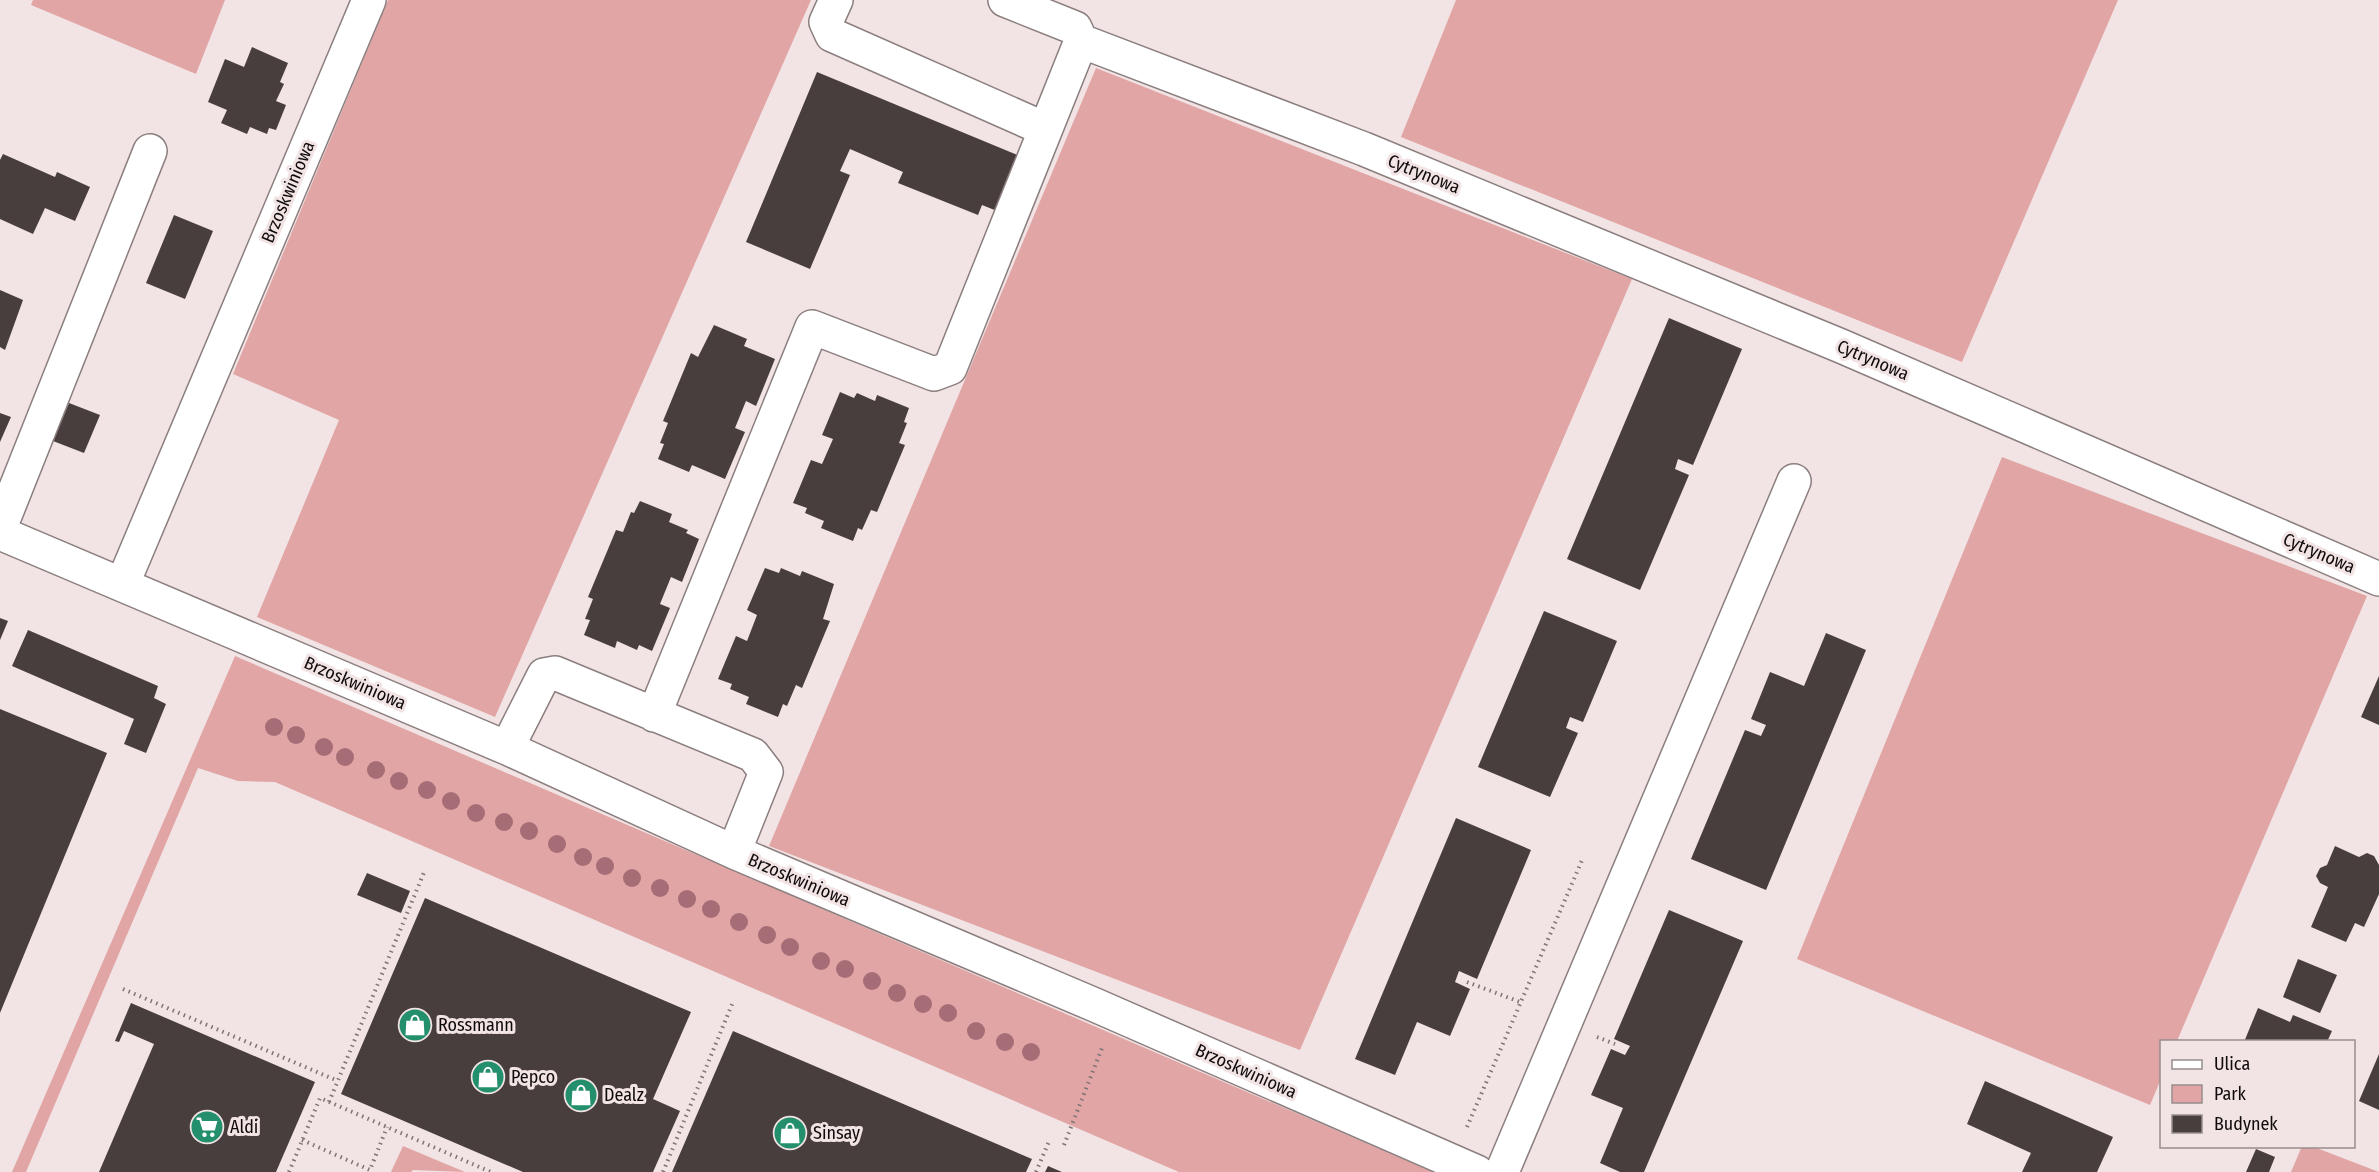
<svg xmlns="http://www.w3.org/2000/svg" width="2379" height="1172" font-family="'Fira Sans Condensed',sans-serif">
<rect width="100%" height="100%" fill="#f2e4e4"/>
<!-- green -->
<path fill="#e1a5a6" d="M33 0H225L196 74 31 5Z
M388 0H811L495 717 257 617 339 420 233 374Z
M1456 0H2118L1962 362 1401 137Z
M1096 68 1632 279 1300 1050 769 846Z
M2002 457 2367 596 2177 1041 2162 1042 2161 1079 2150 1105 1797 959Z
M235 656 1433 1172H1179L275 782 238 781 198 768 26 1172H12Z
M403 1146 465 1172 413 1170 411 1172H391Z
M2302 1146 2314 1147 2379 1172H2291Z"/>
<!-- building -->
<path fill="#493e3e" d="M252 47 288 63 280 82 284 84 276 101 286 105 276 130 269 128 267 134 250 127 247 134 221 123 227 110 208 102 225 59 244 67Z
M817 72 1020 156 997 211 982 205 978 215 898 183 903 172 850 149 840 171 850 175 810 269 746 242Z
M3 154 55 177 57 172 90 187 75 221 45 208 33 234 0 219V160Z
M174 215 213 231 185 299 146 283Z
M0 290 23 300 5 350 0 347Z
M1669 318 1742 349 1693 465 1678 459 1675 469 1689 475 1640 590 1567 559Z
M714 325 747 339 744 346 775 359 756 406 746 401 735 428 745 432 725 479 692 465 689 472 658 459 664 444 660 443 668 423 663 421 691 353 698 357Z
M840 392 854 398 857 393 875 401 877 395 909 408 904 422 907 423 899 443 905 445 877 512 871 510 862 530 858 528 853 541 821 528 824 521 805 513 807 508 793 503 811 460 822 464 833 439 822 435Z
M69 403 100 415 84 453 53 441Z
M0 413 11 417 0 442Z
M640 501 672 514 669 522 688 530 686 533 699 539 682 582 671 577 660 604 670 608 652 651 639 645 637 650 617 641 615 648 584 635 590 620 585 619 593 599 588 597 616 530 623 532 631 512 634 513Z
M765 568 779 573 781 568 800 576 802 571 834 584 823 619 830 621 802 688 796 685 787 706 783 704 778 717 746 704 749 697 730 689 732 684 718 679 736 636 747 641 757 615 747 610Z
M1544 611 1617 641 1583 722 1570 717 1566 728 1578 733 1550 797 1478 767Z
M0 618 8 621 0 640Z
M28 630 158 686 154 698 166 704 146 753 124 744 134 719 12 666Z
M1826 633 1866 650 1766 890 1691 859 1745 730 1761 736 1766 725 1751 719 1770 672 1804 686Z
M2379 676V725L2361 717Z
M0 709 107 753 0 1013Z
M1456 818 1531 850 1477 979 1459 971 1455 982 1470 989 1450 1036 1417 1022 1395 1075 1355 1059Z
M2335 846 2359 857 2367 853 2374 856 2379 865V894L2364 927 2355 923 2346 942 2311 927 2328 887 2320 883 2316 876 2320 868 2327 865Z
M367 873 410 891 401 913 357 895Z
M425 898 691 1012 653 1099 680 1111 653 1172H523L341 1094Z
M1669 910 1743 941 1644 1172H1620L1600 1163 1623 1108 1591 1095 1611 1049 1625 1055 1630 1046 1614 1039Z
M2298 959 2337 975 2320 1013 2283 997Z
M131 1003 315 1082 276 1172H99L154 1044 124 1031 119 1042 115 1041Z
M2258 1008 2290 1022 2293 1015 2332 1031 2327 1042H2244Z
M733 1031 1032 1159 1026 1172H672Z
M2379 1054V1110L2359 1101Z
M1985 1081 2113 1137 2097 1172H2022L2031 1153 1967 1124Z
M2256 1149 2275 1157 2269 1172H2246Z
M1048 1166 1062 1172H1045Z"/>
<g fill="none" stroke-linecap="round" stroke-linejoin="round">
<defs>
<path id="minor" d="M836 0 826 22 832 35 1045 129
M1081 41 1364 149 1841 346 2379 579
M0 528 150 151
M0 533 507 748 734 852 1095 1005 1477 1172
M123 583 369 0
M654 715 812 327 934 374 950 368 1081 41 1075 28 1005 0
M507 748 544 675 555 673 753 755 766 772 734 852
M1502 1172 1794 481"/>
</defs>
<!-- minor casing -->
<use href="#minor" stroke="#8b7e7e" stroke-width="36"/>
<!-- path -->
<path stroke="#7d7474" stroke-width="4" stroke-dasharray="1.5 4.5" stroke-linecap="butt" d="M1467 982 1520 1002
M123 989 338 1081
M1597 1037 1615 1044
M329 1102 425 870
M1467 1127 1583 858
M302 1140 370 1170 387 1127
M1064 1145 1102 1048
M289 1172 320 1098 491 1172
M663 1172 733 1002
M1036 1172 1050 1139"/>
<!-- minor -->
<use href="#minor" stroke="#fff" stroke-width="33"/>
</g>
<!-- trees -->
<g fill="#a66d77">
<circle cx="274" cy="727" r="9"/>
<circle cx="296" cy="735" r="9"/>
<circle cx="324" cy="747" r="9"/>
<circle cx="345" cy="757" r="9"/>
<circle cx="376" cy="770" r="9"/>
<circle cx="399" cy="781" r="9"/>
<circle cx="427" cy="790" r="9"/>
<circle cx="451" cy="801" r="9"/>
<circle cx="476" cy="813" r="9"/>
<circle cx="504" cy="822" r="9"/>
<circle cx="529" cy="831" r="9"/>
<circle cx="557" cy="844" r="9"/>
<circle cx="583" cy="857" r="9"/>
<circle cx="605" cy="866" r="9"/>
<circle cx="632" cy="878" r="9"/>
<circle cx="660" cy="888" r="9"/>
<circle cx="687" cy="899" r="9"/>
<circle cx="711" cy="909" r="9"/>
<circle cx="739" cy="922" r="9"/>
<circle cx="767" cy="935" r="9"/>
<circle cx="790" cy="947" r="9"/>
<circle cx="821" cy="961" r="9"/>
<circle cx="845" cy="969" r="9"/>
<circle cx="872" cy="981" r="9"/>
<circle cx="897" cy="993" r="9"/>
<circle cx="923" cy="1004" r="9"/>
<circle cx="948" cy="1013" r="9"/>
<circle cx="976" cy="1031" r="9"/>
<circle cx="1005" cy="1042" r="9"/>
<circle cx="1031" cy="1052" r="9"/>
</g>
<!-- icons -->
<defs>
<symbol id="shop-disc" viewBox="-11 -11 22 22"><circle r="9.5" fill="#248f6d" stroke="#f2e4e4"/><path d="M-5-2.5h2.3a2.7 3.5 0 0 1 5.4 0H5L5.5 6h-11ZM-1.5-2.5h3a1.5 2.3 0 0 0-3 0Z" fill="#fff"/></symbol>
<symbol id="supermarket-disc" viewBox="-11 -11 22 22"><circle r="9.5" fill="#248f6d" stroke="#f2e4e4"/><path d="M-6-5.5h2.5l.6 2H6L4.5 2H-2.5L-4.4-4H-6ZM-1.5 3.2a1.3 1.3 0 1 0 .1 0ZM3 3.2a1.3 1.3 0 1 0 .1 0Z" fill="#fff"/></symbol>
</defs>
<g fill-rule="evenodd">
<use href="#shop-disc" x="396" y="1006" width="38" height="38"/>
<use href="#shop-disc" x="469" y="1058" width="38" height="38"/>
<use href="#shop-disc" x="562" y="1076" width="38" height="38"/>
<use href="#supermarket-disc" x="188" y="1108" width="38" height="38"/>
<use href="#shop-disc" x="771" y="1114" width="38" height="38"/>
</g>
<g text-anchor="middle" dominant-baseline="central" stroke-width="6" stroke-linejoin="round" paint-order="stroke">
<!-- street labels -->
<g font-size="18" fill="#0f0b0b" stroke="#f2e4e4">
<text transform="translate(1424 174) rotate(22)">Cytrynowa</text>
<text transform="translate(288 192) rotate(-67)">Brzoskwiniowa</text>
<text transform="translate(1873 360) rotate(23)">Cytrynowa</text>
<text transform="translate(2319 553) rotate(23)">Cytrynowa</text>
<text transform="translate(355 683) rotate(23)">Brzoskwiniowa</text>
<text transform="translate(799 880) rotate(23)">Brzoskwiniowa</text>
<text transform="translate(1246 1071) rotate(24)">Brzoskwiniowa</text>
</g>
<!-- poi labels -->
<g font-size="18" fill="#0f0b0b" stroke="#f2e4e4" text-anchor="start">
<text x="438" y="1025">Rossmann</text>
<text x="511" y="1077">Pepco</text>
<text x="604" y="1095">Dealz</text>
<text x="230" y="1127">Aldi</text>
<text x="813" y="1133">Sinsay</text>
</g>
</g>
<!-- legend -->
<rect x="2160" y="1040" width="195" height="108" fill="#f2e4e4" stroke="#978d8d" stroke-width="1.5"/>
<rect x="2172" y="1060" width="30" height="9" fill="#ffffff" stroke="#978d8d" stroke-width="1.5"/>
<text x="2214" y="1070" font-size="18" fill="#0f0b0b">Ulica</text>
<rect x="2172" y="1085" width="30" height="18" fill="#e1a5a6" stroke="#978d8d" stroke-width="1.5"/>
<text x="2214" y="1100" font-size="18" fill="#0f0b0b">Park</text>
<rect x="2172" y="1115" width="30" height="18" fill="#493e3e" stroke="#978d8d" stroke-width="1.5"/>
<text x="2214" y="1130" font-size="18" fill="#0f0b0b">Budynek</text>
</svg>
